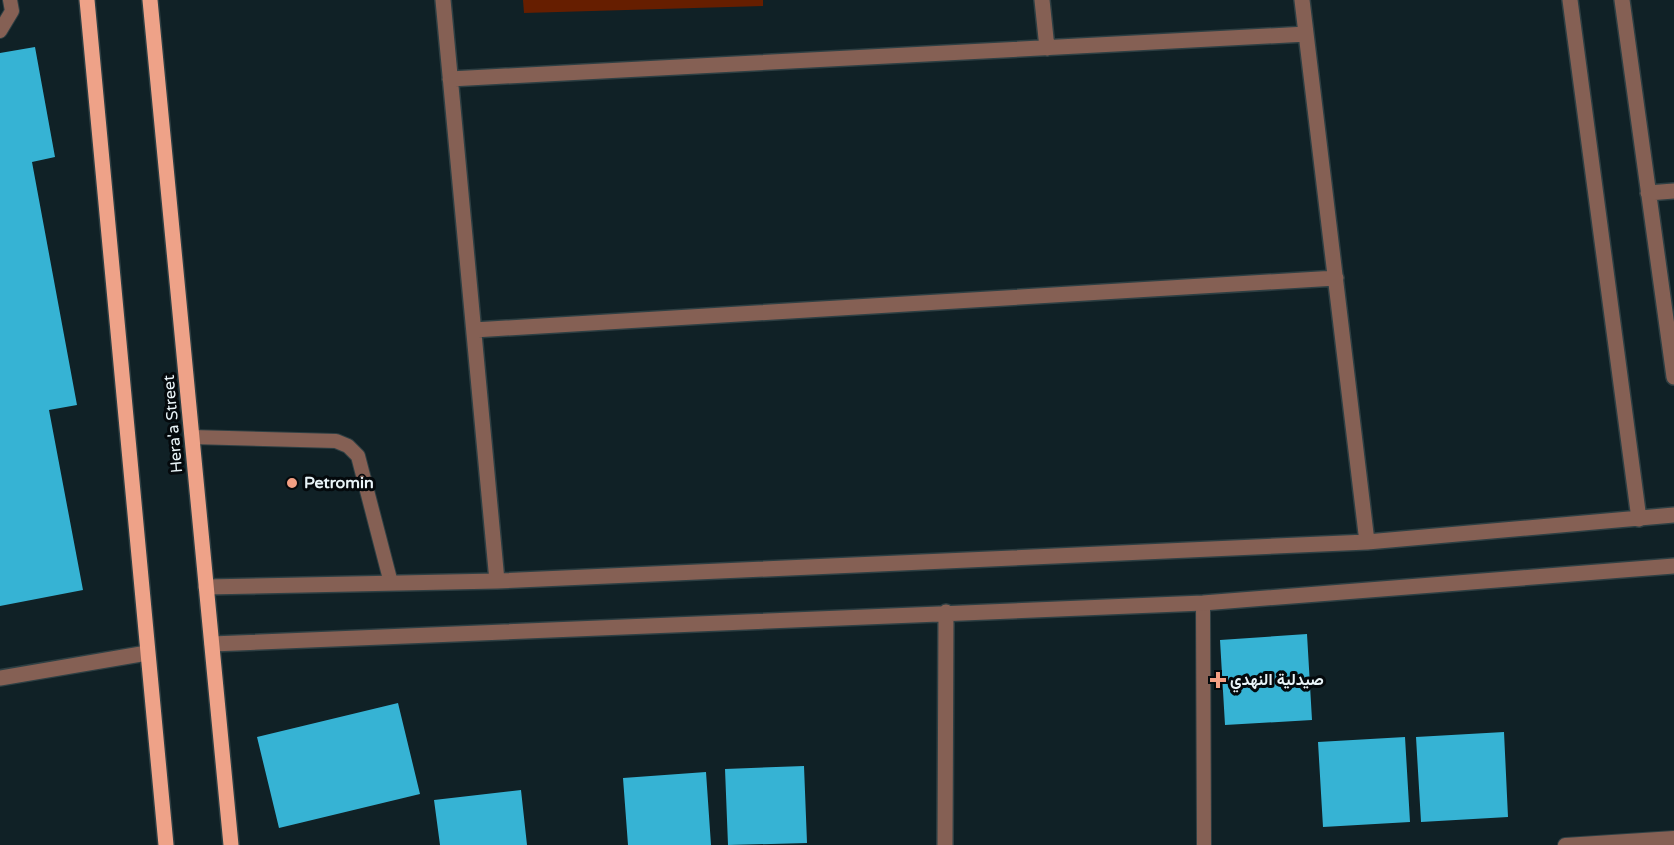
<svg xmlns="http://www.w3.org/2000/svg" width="1674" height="845" font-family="'Varela Round',Vazirmatn,sans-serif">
<rect width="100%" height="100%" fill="#102126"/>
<!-- green -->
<path fill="#661e00" d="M523 0H763V6L524 13Z"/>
<!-- building -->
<path fill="#36b3d4" d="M35 47 55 157 32 162 77 405 49 410 83 590 0 606V53Z
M1307 634 1312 720 1225 725 1220 640Z
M398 703 420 794 279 828 257 737Z
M1504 732 1508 817 1421 822 1416 737Z
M1405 737 1410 822 1323 827 1318 742Z
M804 766 807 843 728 845 725 769Z
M706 772 711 845H628L623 778Z
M521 790 527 845H440L434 800Z"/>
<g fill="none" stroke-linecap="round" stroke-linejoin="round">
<defs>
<path id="lane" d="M0 31 12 11 10 0
M192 437 336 441 348 446 358 456 391 583
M1203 603 1204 845
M1565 845 1674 838"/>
<path id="street" d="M443 0 497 581
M1042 0 1047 48
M1302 0 1367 542
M1570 0 1639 519
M1622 0 1674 377
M450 79 1306 34
M1648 193 1674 191
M474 330 1336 278
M206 587 497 581 1367 542 1674 515
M212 644 1203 603 1674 566
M0 678 147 653
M945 845 946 612"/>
<path id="primary" d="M87 0 166 845
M150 0 231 845"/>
</defs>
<!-- lane casing -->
<use href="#lane" stroke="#2e3f43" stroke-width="16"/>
<!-- street casing -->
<use href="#street" stroke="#2e3f43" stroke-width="18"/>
<!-- primary casing -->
<use href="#primary" stroke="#2e3f43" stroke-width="18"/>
<!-- lane -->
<use href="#lane" stroke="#856054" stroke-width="14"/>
<!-- street -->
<use href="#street" stroke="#856054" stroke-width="15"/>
<!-- primary -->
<use href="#primary" stroke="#eea288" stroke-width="15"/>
</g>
<!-- markers -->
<g fill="#f39f83" stroke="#04090c" stroke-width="2">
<circle cx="292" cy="483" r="6"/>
<path d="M1215 671h6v6h6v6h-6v6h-6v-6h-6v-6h6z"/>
</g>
<g text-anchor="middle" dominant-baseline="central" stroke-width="6" stroke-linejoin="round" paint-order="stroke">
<!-- street labels -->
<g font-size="16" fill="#e9f4f8" stroke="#04090c">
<text transform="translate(173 424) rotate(-95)">Hera'a Street</text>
</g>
<!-- poi labels -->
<g font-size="16" font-weight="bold" fill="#e9f4f8" stroke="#04090c" text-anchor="start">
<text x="304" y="483">Petromin</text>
<text x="1230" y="680">صيدلية النهدي</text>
</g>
</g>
</svg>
